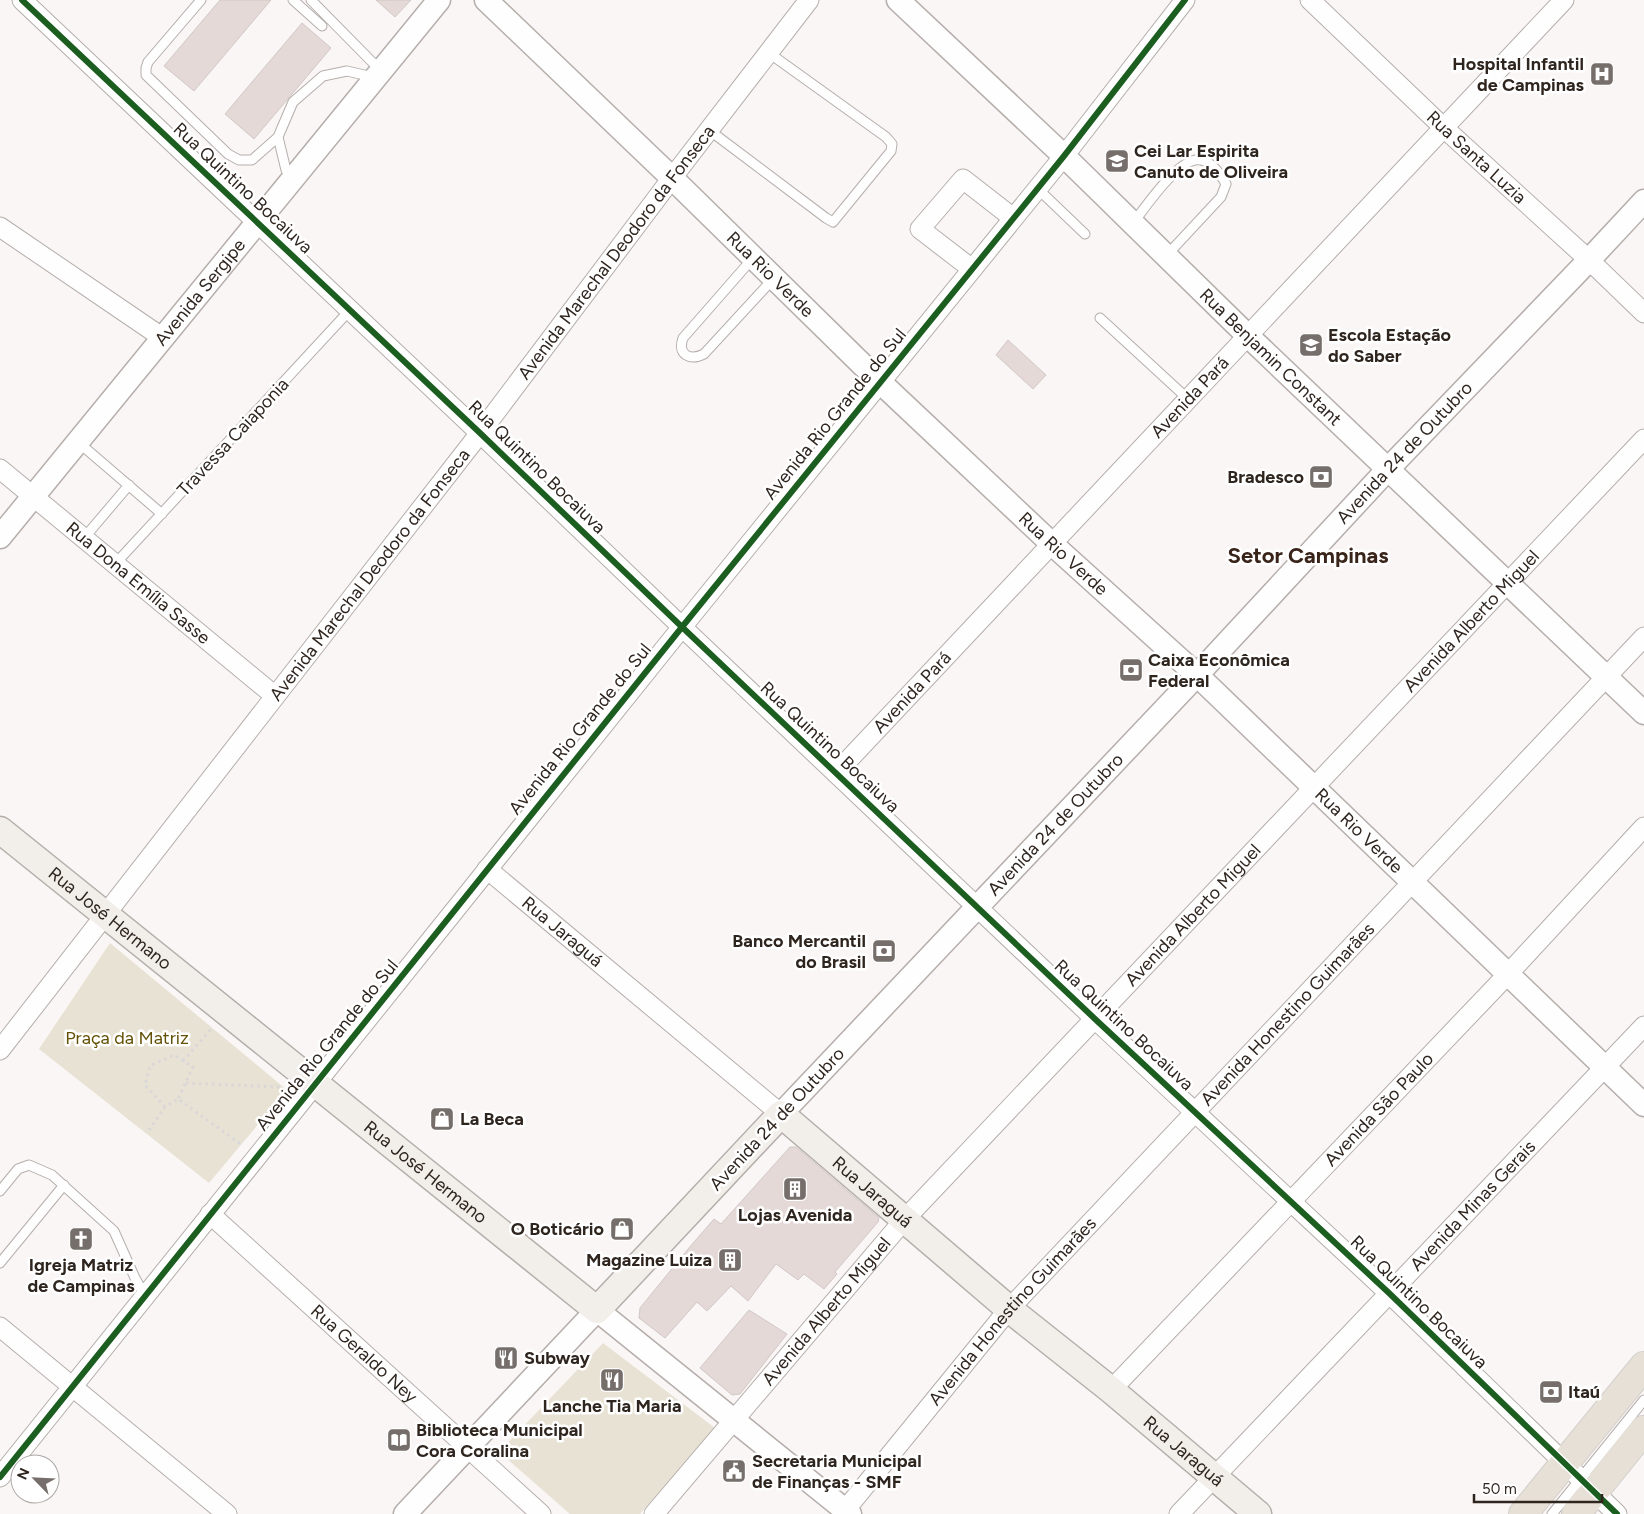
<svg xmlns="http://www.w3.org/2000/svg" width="1644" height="1514" font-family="Figtree,sans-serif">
<rect width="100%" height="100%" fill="#faf6f5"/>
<!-- green -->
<path fill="#e8e2d4" d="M110 943 287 1090 209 1183 39 1049Z
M603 1343 715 1428 640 1514H570L499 1452Z"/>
<!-- building -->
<path fill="#e4d9d7" stroke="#d0c8c6" d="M220 0H271L194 91 164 66Z
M376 0H411L395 17Z
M302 23 331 48 254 139 225 114Z
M1008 340 1046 375 1033 389 996 355Z
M790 1147H796L879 1218 878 1222 835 1272 837 1274 824 1289 804 1274 798 1280 776 1264 748 1301 731 1286 707 1311 697 1302 665 1338 639 1318 640 1308 688 1249 714 1219 721 1224Z
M749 1310 787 1334 740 1394 732 1395 700 1368Z"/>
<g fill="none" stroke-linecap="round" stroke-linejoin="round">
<defs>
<path id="service" d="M201 0 148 62 146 68V75L228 154 239 160H252L278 137
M293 0 322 26
M311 0 381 71
M709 130 826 218 833 222 891 151 892 144 886 137 769 53
M291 178 286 170 278 137 293 102 323 76 347 71 373 77
M1038 189 1085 234
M1133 223C1145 208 1180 155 1201 160 1212 162 1221 175 1226 184L1221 197 1167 255
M753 258 683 338C677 355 690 361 704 354L774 278
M1100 318 1188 399
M78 442 162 514
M84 538 129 485
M115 564 350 310
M0 1191 18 1169 29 1165 52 1175 114 1231 135 1278 145 1296
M0 1263 64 1185
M1552 1514 1644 1400"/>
<g id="minor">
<path d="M22 0 480 433 682 627 1095 1019 1389 1293 1617 1514"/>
<path id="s1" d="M1310 0 1444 128 1589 260 1644 313"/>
<path d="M0 227 163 338"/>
<path d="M972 269 920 229 963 179 1013 218"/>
<path id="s2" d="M0 469 275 696"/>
<path id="s3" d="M836 773 1564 0"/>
<path id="s4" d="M487 869 781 1114"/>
<path id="s5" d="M0 1050 480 433 672 178 809 0"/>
<path id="s6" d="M210 1214 541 1514"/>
<path d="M0 1327 227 1514"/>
<path id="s7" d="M1111 1390 1508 974 1644 827"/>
<path d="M0 1477 682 627 1064 156 1185 0"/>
<path id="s8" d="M654 1514 904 1220 1644 439"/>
<path id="s9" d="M842 1514 1009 1309 1644 637"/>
<path id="s10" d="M1179 1514 1644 1026"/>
</g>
<g id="tertiary">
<path id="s11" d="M486 0 672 178 880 382 1052 544 1197 675 1644 1105"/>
<path id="s12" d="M898 0 1064 156 1248 336 1644 713"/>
<path id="s13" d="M0 537 439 0"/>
<path id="s14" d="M781 1114 1197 675 1388 469 1589 260 1644 201"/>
<path d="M405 1514 597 1310 850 1514"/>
</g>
<g id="secondary">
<path id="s15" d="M0 830 597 1310 781 1114 1009 1309 1111 1390 1258 1514"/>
</g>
<path id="primary" d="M1523 1514 1644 1366
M1576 1514 1644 1430"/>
</defs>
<!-- service casing -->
<use href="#service" stroke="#b5aeab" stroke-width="11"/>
<!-- minor casing -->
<use href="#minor" stroke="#b5aeab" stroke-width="21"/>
<!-- tertiary casing -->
<use href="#tertiary" stroke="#b5aeab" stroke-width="25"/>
<!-- secondary casing -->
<use href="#secondary" stroke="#b5aeab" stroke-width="29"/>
<!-- primary casing -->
<use href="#primary" stroke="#d4d0ce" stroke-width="30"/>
<!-- path -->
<path stroke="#d9d7d7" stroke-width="3" stroke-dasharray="2.5 4" stroke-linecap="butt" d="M183 1061 212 1028
M186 1083 280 1087
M165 1107 145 1085 150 1066 174 1055 193 1067 178 1099
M149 1130 165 1107 178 1099 242 1145"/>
<!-- service -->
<use href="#service" stroke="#fefefe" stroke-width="9"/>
<!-- minor -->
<use href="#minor" stroke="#fefefe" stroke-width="19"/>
<!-- tertiary -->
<use href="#tertiary" stroke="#fefefe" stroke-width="22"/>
<!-- secondary -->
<use href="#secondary" stroke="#f2eeea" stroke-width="26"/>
<!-- primary -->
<use href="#primary" stroke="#e6e0d6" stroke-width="28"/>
<defs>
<path id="cycleway" d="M22 0 480 433 682 627 1095 1019 1389 1293 1617 1514
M0 1477 682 627 1064 156 1185 0"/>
</defs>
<!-- cycleway casing -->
<use href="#cycleway" stroke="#fff" stroke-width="9"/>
<!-- cycleway -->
<use href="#cycleway" stroke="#1b5e20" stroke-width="6"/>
</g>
<!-- icons -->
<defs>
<symbol id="hospital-square" viewBox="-11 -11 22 22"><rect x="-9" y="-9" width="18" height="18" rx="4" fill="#766e6a" stroke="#fff"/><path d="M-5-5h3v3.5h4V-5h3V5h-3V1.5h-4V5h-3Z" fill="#fff"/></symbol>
<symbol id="school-square" viewBox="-11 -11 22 22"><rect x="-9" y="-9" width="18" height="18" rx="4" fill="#766e6a" stroke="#fff"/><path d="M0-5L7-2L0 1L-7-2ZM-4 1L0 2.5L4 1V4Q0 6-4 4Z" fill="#fff"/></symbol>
<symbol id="bank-square" viewBox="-11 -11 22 22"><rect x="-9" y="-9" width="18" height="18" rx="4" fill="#766e6a" stroke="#fff"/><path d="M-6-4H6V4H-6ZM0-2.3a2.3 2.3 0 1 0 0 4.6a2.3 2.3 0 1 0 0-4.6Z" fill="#fff"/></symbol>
<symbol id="shop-square" viewBox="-11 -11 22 22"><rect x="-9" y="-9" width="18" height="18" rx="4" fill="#766e6a" stroke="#fff"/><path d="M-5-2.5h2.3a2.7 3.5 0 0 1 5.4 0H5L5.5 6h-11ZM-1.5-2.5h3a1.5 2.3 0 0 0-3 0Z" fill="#fff"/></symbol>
<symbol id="building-square" viewBox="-11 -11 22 22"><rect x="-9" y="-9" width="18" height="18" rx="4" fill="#766e6a" stroke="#fff"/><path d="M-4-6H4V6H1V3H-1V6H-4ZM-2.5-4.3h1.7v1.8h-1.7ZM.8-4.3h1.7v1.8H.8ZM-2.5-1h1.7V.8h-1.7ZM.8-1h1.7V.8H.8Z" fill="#fff"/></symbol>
<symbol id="church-square" viewBox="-11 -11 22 22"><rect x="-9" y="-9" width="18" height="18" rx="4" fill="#766e6a" stroke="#fff"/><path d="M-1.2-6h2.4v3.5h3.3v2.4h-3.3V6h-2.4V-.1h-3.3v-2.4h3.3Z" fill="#fff"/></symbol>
<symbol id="restaurant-square" viewBox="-11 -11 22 22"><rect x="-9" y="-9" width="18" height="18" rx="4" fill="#766e6a" stroke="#fff"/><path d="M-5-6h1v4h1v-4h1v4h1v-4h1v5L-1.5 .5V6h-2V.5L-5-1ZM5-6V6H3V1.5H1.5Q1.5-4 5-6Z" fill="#fff"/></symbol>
<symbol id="library-square" viewBox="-11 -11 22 22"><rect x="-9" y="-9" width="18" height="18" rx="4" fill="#766e6a" stroke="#fff"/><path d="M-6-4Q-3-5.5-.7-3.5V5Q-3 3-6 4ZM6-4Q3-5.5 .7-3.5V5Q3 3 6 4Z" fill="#fff"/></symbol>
<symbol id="civic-square" viewBox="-11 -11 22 22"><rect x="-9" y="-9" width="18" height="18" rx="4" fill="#766e6a" stroke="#fff"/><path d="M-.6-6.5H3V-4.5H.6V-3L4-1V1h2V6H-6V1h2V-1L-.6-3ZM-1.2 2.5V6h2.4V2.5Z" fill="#fff"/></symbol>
</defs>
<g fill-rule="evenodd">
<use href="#hospital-square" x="1588" y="60" width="28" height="28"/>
<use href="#school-square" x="1103" y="147" width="28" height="28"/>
<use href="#school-square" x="1297" y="331" width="28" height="28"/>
<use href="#bank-square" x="1307" y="463" width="28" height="28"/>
<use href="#bank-square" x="1117" y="656" width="28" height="28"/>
<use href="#bank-square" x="870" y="937" width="28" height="28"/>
<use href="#shop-square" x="428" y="1105" width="28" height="28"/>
<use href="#building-square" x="781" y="1175" width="28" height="28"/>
<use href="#shop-square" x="608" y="1215" width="28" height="28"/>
<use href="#church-square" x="67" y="1225" width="28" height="28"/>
<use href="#building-square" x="716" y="1246" width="28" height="28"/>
<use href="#restaurant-square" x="492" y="1344" width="28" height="28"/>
<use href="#restaurant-square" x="598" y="1366" width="28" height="28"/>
<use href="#bank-square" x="1537" y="1378" width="28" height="28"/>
<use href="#library-square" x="385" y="1426" width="28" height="28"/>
<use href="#civic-square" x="720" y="1457" width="28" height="28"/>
</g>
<g text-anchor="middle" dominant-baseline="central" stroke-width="5" stroke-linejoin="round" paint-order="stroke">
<!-- poi labels -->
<g font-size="18" font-weight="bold" fill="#2f251f" stroke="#fff" text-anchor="start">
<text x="1584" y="64" text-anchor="end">Hospital Infantil<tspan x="1584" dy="21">de Campinas</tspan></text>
<text x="1134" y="151">Cei Lar Espirita<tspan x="1134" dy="21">Canuto de Oliveira</tspan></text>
<text x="1328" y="335">Escola Estação<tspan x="1328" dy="21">do Saber</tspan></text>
<text x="1304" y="477" text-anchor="end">Bradesco</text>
<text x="1148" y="660">Caixa Econômica<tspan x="1148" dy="21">Federal</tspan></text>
<text x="866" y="941" text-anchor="end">Banco Mercantil<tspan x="866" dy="21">do Brasil</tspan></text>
<text x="460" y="1119">La Beca</text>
<text x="795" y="1215" text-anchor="middle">Lojas Avenida</text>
<text x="604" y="1229" text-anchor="end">O Boticário</text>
<text x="712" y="1260" text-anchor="end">Magazine Luiza</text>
<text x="81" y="1265" text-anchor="middle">Igreja Matriz<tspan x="81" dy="21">de Campinas</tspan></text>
<text x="524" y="1358">Subway</text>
<text x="1568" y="1392">Itaú</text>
<text x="612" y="1406" text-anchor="middle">Lanche Tia Maria</text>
<text x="416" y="1430">Biblioteca Municipal<tspan x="416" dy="21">Cora Coralina</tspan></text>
<text x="752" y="1461">Secretaria Municipal<tspan x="752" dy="21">de Finanças - SMF</tspan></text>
</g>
<!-- street labels -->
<g font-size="18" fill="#2f251f" stroke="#fff">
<text stroke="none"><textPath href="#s1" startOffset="229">Rua Santa Luzia</textPath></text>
<text transform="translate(243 188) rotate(43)">Rua Quintino Bocaiuva</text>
<text stroke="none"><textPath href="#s5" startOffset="1008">Avenida Marechal Deodoro da Fonseca</textPath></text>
<text stroke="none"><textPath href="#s11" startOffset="395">Rua Rio Verde</textPath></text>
<text stroke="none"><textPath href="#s13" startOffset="316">Avenida Sergipe</textPath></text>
<text stroke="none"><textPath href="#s12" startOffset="516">Rua Benjamin Constant</textPath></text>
<text stroke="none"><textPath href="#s3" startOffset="516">Avenida Pará</textPath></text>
<text transform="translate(835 414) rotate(-51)">Avenida Rio Grande do Sul</text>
<text transform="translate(233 437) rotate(-47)">Travessa Caiaponia</text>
<text stroke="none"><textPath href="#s14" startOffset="909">Avenida 24 de Outubro</textPath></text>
<text transform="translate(537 467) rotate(44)">Rua Quintino Bocaiuva</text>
<text stroke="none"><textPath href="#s11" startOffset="800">Rua Rio Verde</textPath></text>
<text stroke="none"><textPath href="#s5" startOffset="602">Avenida Marechal Deodoro da Fonseca</textPath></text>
<text stroke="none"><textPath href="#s2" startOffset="179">Rua Dona Emília Sasse</textPath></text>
<text stroke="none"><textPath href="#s8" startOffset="1211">Avenida Alberto Miguel</textPath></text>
<text stroke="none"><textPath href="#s3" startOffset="111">Avenida Pará</textPath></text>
<text transform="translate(580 729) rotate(-51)">Avenida Rio Grande do Sul</text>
<text transform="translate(830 747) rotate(43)">Rua Quintino Bocaiuva</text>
<text stroke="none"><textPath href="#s14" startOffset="399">Avenida 24 de Outubro</textPath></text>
<text stroke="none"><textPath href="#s11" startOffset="1205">Rua Rio Verde</textPath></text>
<text stroke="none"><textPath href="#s8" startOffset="806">Avenida Alberto Miguel</textPath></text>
<text stroke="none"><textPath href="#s15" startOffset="141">Rua José Hermano</textPath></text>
<text stroke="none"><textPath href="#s4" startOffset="98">Rua Jaraguá</textPath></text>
<text stroke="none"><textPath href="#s9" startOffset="670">Avenida Honestino Guimarães</textPath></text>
<text transform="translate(1124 1025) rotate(43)">Rua Quintino Bocaiuva</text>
<text transform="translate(327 1045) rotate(-51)">Avenida Rio Grande do Sul</text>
<text stroke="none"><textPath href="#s7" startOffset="388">Avenida São Paulo</textPath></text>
<text transform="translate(777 1119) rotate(-47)">Avenida 24 de Outubro</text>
<text stroke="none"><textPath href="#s15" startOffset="546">Rua José Hermano</textPath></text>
<text stroke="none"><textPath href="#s15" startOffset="1155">Rua Jaraguá</textPath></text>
<text stroke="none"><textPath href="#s10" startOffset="426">Avenida Minas Gerais</textPath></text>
<text transform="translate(1419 1302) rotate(44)">Rua Quintino Bocaiuva</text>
<text stroke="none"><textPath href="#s8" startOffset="266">Avenida Alberto Miguel</textPath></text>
<text stroke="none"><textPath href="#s9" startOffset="265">Avenida Honestino Guimarães</textPath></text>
<text stroke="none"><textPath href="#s6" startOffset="208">Rua Geraldo Ney</textPath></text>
<text stroke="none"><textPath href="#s15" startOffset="1560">Rua Jaraguá</textPath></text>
</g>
<!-- park labels -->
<g font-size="18" fill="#635105" stroke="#fff">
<text x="127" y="1038">Praça da Matriz</text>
</g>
<!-- district labels -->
<g font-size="22" font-weight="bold" fill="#392419" stroke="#fff">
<text x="1308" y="555">Setor Campinas</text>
</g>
</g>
<!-- north arrow -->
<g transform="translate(35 1479) rotate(294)"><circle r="24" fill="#ffffff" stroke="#aca8a5"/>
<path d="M0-4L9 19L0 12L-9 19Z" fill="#766e6a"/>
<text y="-8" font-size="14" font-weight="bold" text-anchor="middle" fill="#2f251f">N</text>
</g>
<!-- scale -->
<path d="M1474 1494v8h128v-8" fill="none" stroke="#2f251f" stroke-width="2.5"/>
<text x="1482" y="1494" font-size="15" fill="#2f251f" stroke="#ffffff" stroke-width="4" paint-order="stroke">50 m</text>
</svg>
